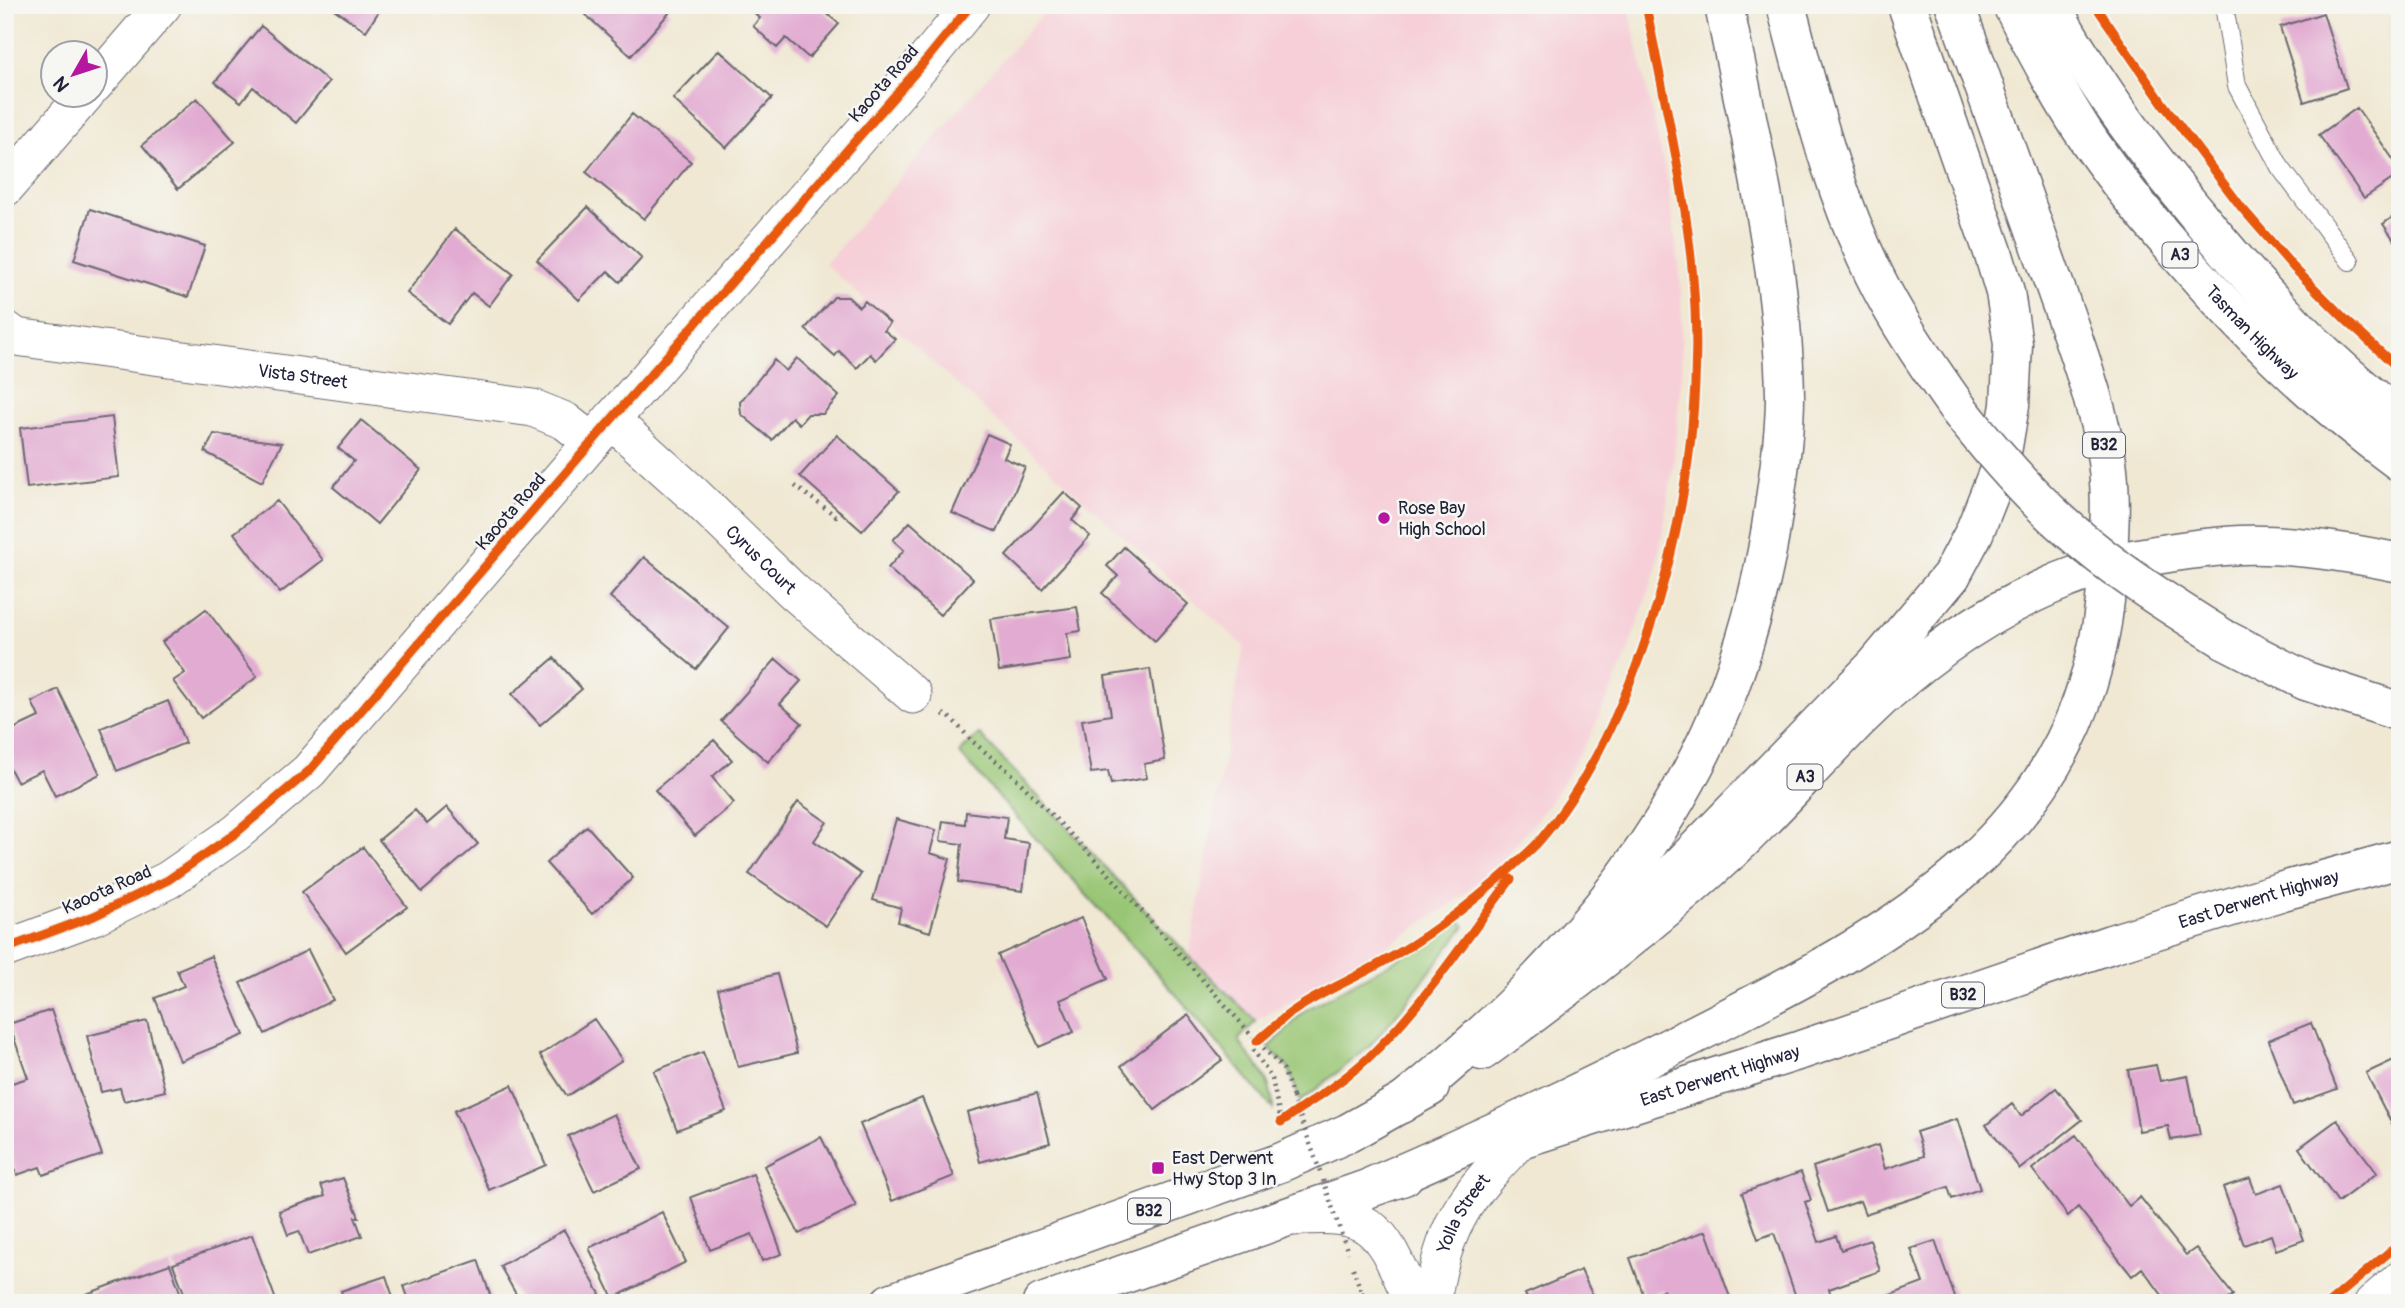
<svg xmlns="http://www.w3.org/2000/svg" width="2405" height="1308" font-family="Pangolin,sans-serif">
<rect width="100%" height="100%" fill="#f6f6f2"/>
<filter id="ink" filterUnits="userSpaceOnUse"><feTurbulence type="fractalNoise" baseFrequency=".0143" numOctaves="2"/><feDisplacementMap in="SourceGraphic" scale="14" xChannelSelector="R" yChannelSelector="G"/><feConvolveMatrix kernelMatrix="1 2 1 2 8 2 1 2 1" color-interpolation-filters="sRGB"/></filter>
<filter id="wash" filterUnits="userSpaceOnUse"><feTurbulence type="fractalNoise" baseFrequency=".00686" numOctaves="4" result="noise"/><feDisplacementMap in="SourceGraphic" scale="28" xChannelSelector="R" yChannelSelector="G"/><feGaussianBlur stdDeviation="1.57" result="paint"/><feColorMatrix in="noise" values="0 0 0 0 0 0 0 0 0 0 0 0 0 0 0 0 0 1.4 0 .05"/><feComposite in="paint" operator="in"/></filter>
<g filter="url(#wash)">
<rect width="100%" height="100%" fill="#f0e8d3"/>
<!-- built -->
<path fill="#f6cfd8" d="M1044 5H1628L1668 184 1681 281 1682 371 1673 466 1656 571 1624 662 1590 736 1550 803 1507 855 1456 901 1392 943 1256 1021 1189 956 1244 646 825 264 1047 9Z"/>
<!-- green -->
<path fill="#99c674" stroke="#5e7458" stroke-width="2" d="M979 734 1189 956 1256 1021 1239 1039C1242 1049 1249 1054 1255 1062 1266 1076 1273 1092 1273 1109L1188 1008 959 753Z
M1459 920 1465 926 1401 1009 1369 1047 1300 1102 1289 1069 1269 1048 1304 1011 1422 945Z"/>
<g id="blocks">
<!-- building -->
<path fill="#e2acd2" d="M328 5H383L366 31Z
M575 5H662L670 12 631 56Z
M746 5H817L839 24 809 58 786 38 777 48 753 26 760 18Z
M2323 13 2347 88 2304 102 2280 27Z
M261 26 329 82 296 123 253 87 241 102 215 82Z
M719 50 772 98 726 148 673 99Z
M197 98 235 142 178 189 142 145Z
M2357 108 2400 169V174L2364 198 2319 135Z
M632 114 691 162 644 219 586 172Z
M588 207 642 258 620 282 608 271 579 300 537 260Z
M90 209 205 246 188 297 74 260Z
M2400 212V248L2383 224Z
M455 229 513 274 489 306 472 293 448 324 407 293Z
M834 297H848L859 307 865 301 890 323 884 330 895 339 876 360 870 354 857 368 839 351 835 356 805 329Z
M797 358 839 396 823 414H808L799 424 792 417 772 440 741 414 740 402 774 360 786 371Z
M112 417 119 477 27 488 20 428Z
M361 420 421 470 377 524 333 487 354 461 338 448Z
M214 434 282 443 262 482 205 452Z
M987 434 1010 444 1004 458 1025 467 997 532 952 513Z
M837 435 899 491 862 531 800 476Z
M1064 492 1082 508 1072 520 1090 536 1042 589 1006 556Z
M277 501 323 560 280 593 234 533Z
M910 522 973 579 940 615 888 568 904 550 893 540Z
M1124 547 1188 604 1155 641 1102 593 1118 576 1107 566Z
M644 557 729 628 696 669 610 597Z
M1077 607 1081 631 1067 633 1071 660 999 671 991 619Z
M206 609 257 677 201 718 173 681 185 673 162 642Z
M554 658 582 689 540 725 512 694Z
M776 659 801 681 780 704 802 723 768 762 721 721Z
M1150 669 1165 760 1144 764 1147 778 1111 784 1108 771 1091 773 1082 720 1111 715 1105 676Z
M58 689 100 774 55 796 42 770 17 782 5 759V733L39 717 32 702Z
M168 701 185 743 117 771 101 728Z
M714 740 732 760 712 777 734 803 695 836 655 790Z
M798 802 827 822 814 841 861 874 826 926 749 874Z
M447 807 478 844 422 892 379 840 415 810 427 824Z
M966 812 1007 817 1004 839 1029 843 1023 891 958 882 962 844 940 841 943 821 965 824Z
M896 819 936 830 930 853 950 859 930 932 898 922 901 908 873 900Z
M587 826 633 878 592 914 546 863Z
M363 847 407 907 346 952 302 892Z
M1081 918 1108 979 1060 1000 1074 1032 1039 1047 998 955Z
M308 950 333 1000 265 1034 240 983Z
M211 956 244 1035 180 1061 155 998 184 986 177 970Z
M777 974 797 1053 738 1067 718 989Z
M51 1010 102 1155 43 1175 40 1167 17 1175 5 1140V1085L28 1078 9 1024Z
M1188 1015 1222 1060 1155 1110 1121 1066Z
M594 1019 622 1060 567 1096 540 1055Z
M147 1021 165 1091 124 1101 120 1088 101 1092 87 1036Z
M2311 1023 2337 1089 2293 1105 2268 1040Z
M703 1052 726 1111 677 1130 654 1071Z
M2400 1057V1140L2366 1073Z
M2156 1065 2160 1081 2188 1076 2200 1135 2171 1140 2168 1126 2139 1131 2128 1070Z
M512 1085 546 1165 489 1190 454 1111Z
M2056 1088 2082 1120 2020 1169 1986 1125 2012 1104 2021 1116Z
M1037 1093 1050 1143 980 1162 967 1112Z
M922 1098 954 1176 892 1201 860 1124Z
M614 1114 641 1169 594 1191 568 1136Z
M1957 1119 1980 1189 1952 1199 1948 1187 1865 1214 1860 1201 1828 1212 1813 1167 1878 1145 1885 1169 1924 1156 1916 1132Z
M2337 1120 2377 1173 2338 1202 2299 1148Z
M2076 1135 2129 1206 2140 1197 2186 1255 2196 1248 2233 1295 2223 1303H2168L2142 1268 2132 1276 2078 1207 2068 1216 2032 1169Z
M821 1137 856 1206 799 1234 764 1166Z
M1801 1172 1811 1200 1805 1202 1819 1242 1836 1236 1841 1250 1870 1240 1880 1271 1829 1289 1833 1303H1798L1774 1233 1758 1239 1742 1193Z
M753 1174 782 1254 762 1261 752 1234 710 1250 691 1197Z
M343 1178 359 1217H355L362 1236 308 1255 299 1231 288 1235 279 1211 325 1196 321 1185Z
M2250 1178 2256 1194 2283 1184 2304 1240 2276 1250 2271 1235 2244 1245 2223 1187Z
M662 1212 686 1262 613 1298 589 1248Z
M564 1230 600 1294 585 1303H521L500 1266Z
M1706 1231 1732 1303H1668L1663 1290 1644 1296 1630 1258Z
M252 1235 277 1303H188L173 1264Z
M1935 1241 1957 1303H1878L1877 1300 1923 1283 1911 1249Z
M478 1260 493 1303H410L404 1286Z
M170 1264 184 1303H62L122 1281Z
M1581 1270 1596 1303H1529L1525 1294Z
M386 1276 395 1303H345L341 1291Z"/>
</g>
</g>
<g filter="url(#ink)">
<use href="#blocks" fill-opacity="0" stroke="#6a6770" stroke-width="2"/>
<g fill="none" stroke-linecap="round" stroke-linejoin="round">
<defs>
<path id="lane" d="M2224 5 2237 86 2280 167 2350 261"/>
<g id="street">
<path d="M94 85 163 5"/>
<path d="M5 188 86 94"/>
<path id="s1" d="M5 329 16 337 533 408 565 421 592 442"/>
<path id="s2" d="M611 420 693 494 793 591 913 695"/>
<path d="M5 949 94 916 168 880 236 833 309 771 611 420 926 60 971 5"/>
<path d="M1294 1217C1380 1209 1381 1234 1414 1303"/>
<path id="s3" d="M1432 1303C1443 1223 1467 1195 1521 1139"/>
<path d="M2373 1303 2400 1280"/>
</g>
<g id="primary">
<path d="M2128 560C2165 553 2202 547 2240 545 2292 543 2348 552 2400 563"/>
<path d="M1482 1051C1569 988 1655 921 1734 848 1778 806 1817 761 1860 718 1924 655 1999 602 2085 572"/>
<path id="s4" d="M1495 1147 1801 1050 2111 944 2283 891 2400 859"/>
<path d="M890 1303 1282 1162 1348 1133 1430 1087"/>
<path d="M1042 1303 1404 1176"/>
</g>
<g id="highway">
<path d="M1786 5C1812 106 1838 212 1889 303 1910 340 1934 375 1959 410"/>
<path id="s5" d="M2012 5C2034 48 2056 90 2082 130 2110 173 2143 213 2176 251 2246 332 2314 399 2400 462"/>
<path d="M2051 5C2088 74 2135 138 2184 198 2248 278 2317 356 2400 418"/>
<path d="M2224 639 2306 681 2400 712"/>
<path d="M1570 979 1876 665 1951 576 1974 533 1999 470 2010 405 2013 344 2005 292 1993 252 1907 5"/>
<path d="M1401 1104C1539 994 1667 854 1730 686 1751 628 1766 568 1774 507 1779 470 1785 433 1785 396 1783 266 1749 132 1724 5"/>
<path d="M1373 1186C1482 1139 1589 1089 1694 1035 1897 932 2091 833 2107 577 2109 533 2113 491 2105 448 2092 385 2068 324 2047 264 2016 177 1986 91 1955 5"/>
</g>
</defs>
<!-- lane casing -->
<use href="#lane" stroke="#6a6770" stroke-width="20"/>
<!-- street casing -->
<use href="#street" stroke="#6a6770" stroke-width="39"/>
<!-- primary casing -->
<use href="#primary" stroke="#6a6770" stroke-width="41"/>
<!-- highway casing -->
<use href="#highway" stroke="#6a6770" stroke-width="41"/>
<!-- path -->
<path stroke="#6a6770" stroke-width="4.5" stroke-dasharray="2 5" stroke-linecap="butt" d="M795 486 836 516 843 507
M943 714 952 719 972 741 1012 774 1107 872 1257 1041
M1281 1122 1272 1079 1253 1049 1257 1041 1283 1069 1293 1097
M1353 1268 1362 1294 1367 1292"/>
<!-- lane -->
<use href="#lane" stroke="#fff" stroke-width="18"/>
<!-- street -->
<use href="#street" stroke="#fff" stroke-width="37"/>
<!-- primary -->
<use href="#primary" stroke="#fff" stroke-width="38"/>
<!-- highway -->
<use href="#highway" stroke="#fff" stroke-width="38"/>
<defs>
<path id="highway-bridge" d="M1959 410C1992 452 2027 493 2067 528 2115 571 2170 605 2224 639"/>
</defs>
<!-- highway-bridge casing -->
<use href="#highway-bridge" stroke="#6a6770" stroke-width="41" stroke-linecap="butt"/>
<!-- path-bridge -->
<path stroke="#6a6770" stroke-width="4.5" stroke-dasharray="2 5" stroke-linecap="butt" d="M1293 1097 1321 1174
M1323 1180 1348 1253"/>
<!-- highway-bridge -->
<use href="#highway-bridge" stroke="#fff" stroke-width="38"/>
<defs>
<path id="cycleway" d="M2095 5 2164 105 2242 208 2294 268 2348 322 2400 370
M5 949 94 916 168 880 236 833 309 771 611 420 926 60 971 5
M1257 1041C1267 1033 1276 1025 1285 1017 1314 995 1350 981 1381 963 1429 937 1470 905 1510 869 1520 859 1532 850 1541 839 1576 798 1603 747 1624 697 1675 575 1701 440 1695 308 1690 206 1665 105 1646 5
M1281 1122C1310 1102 1341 1083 1367 1059 1422 1007 1465 940 1511 879
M2329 1303 2400 1243"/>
</defs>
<!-- cycleway casing -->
<use href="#cycleway" stroke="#f6f6f2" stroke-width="13"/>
<!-- cycleway -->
<use href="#cycleway" stroke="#e8590c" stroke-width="9"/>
</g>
</g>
<!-- markers -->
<g fill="#b5179e" stroke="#f6f6f2" stroke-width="2.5">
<circle cx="1384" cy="518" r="7"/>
<rect x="1151" y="1161" width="14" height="14" rx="3.5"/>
</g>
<g text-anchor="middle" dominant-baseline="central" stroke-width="5" stroke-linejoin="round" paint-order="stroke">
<!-- shield labels -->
<g fill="#f6f6f2" stroke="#626272" stroke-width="2">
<rect x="2162.5" y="242.5" width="35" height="25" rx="5"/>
<rect x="2083" y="432.5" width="42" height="25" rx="5"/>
<rect x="1787.5" y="764.5" width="35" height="25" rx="5"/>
<rect x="1942" y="982.5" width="42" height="25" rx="5"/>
<rect x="1128" y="1198.5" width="42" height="25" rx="5"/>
</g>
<g font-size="16" font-weight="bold" fill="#22223b">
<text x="2180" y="255">A3</text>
<text x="2104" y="445">B32</text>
<text x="1805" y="777">A3</text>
<text x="1963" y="995">B32</text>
<text x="1149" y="1211">B32</text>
</g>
<!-- street labels -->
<g font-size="18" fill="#22223b" stroke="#f6f6f2">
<text transform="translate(884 84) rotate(-49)">Kaoota Road</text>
<text stroke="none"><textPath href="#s5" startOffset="408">Tasman Highway</textPath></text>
<text stroke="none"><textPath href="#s1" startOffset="303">Vista Street</textPath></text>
<text transform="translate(511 512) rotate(-49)">Kaoota Road</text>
<text stroke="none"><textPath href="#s2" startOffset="205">Cyrus Court</textPath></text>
<text transform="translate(107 890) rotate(-24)">Kaoota Road</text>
<text stroke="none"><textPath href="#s4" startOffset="803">East Derwent Highway</textPath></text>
<text stroke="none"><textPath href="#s4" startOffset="236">East Derwent Highway</textPath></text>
<text stroke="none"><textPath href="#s3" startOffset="96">Yolla Street</textPath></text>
</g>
<!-- poi labels -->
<g font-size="18" fill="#22223b" stroke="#f6f6f2" text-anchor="start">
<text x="1398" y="508">Rose Bay<tspan x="1398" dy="21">High School</tspan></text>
<text x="1172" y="1158">East Derwent<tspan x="1172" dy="21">Hwy Stop 3 In</tspan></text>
</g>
</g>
<!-- margin -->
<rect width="2405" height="1308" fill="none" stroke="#f6f6f2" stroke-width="28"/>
<!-- north arrow -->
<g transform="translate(74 74) rotate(231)"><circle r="33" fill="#f6f6f2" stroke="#a1a1a9" stroke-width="2"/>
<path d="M0-5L12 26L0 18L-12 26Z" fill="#b5179e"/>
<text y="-10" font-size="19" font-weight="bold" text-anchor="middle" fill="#22223b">N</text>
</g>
</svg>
